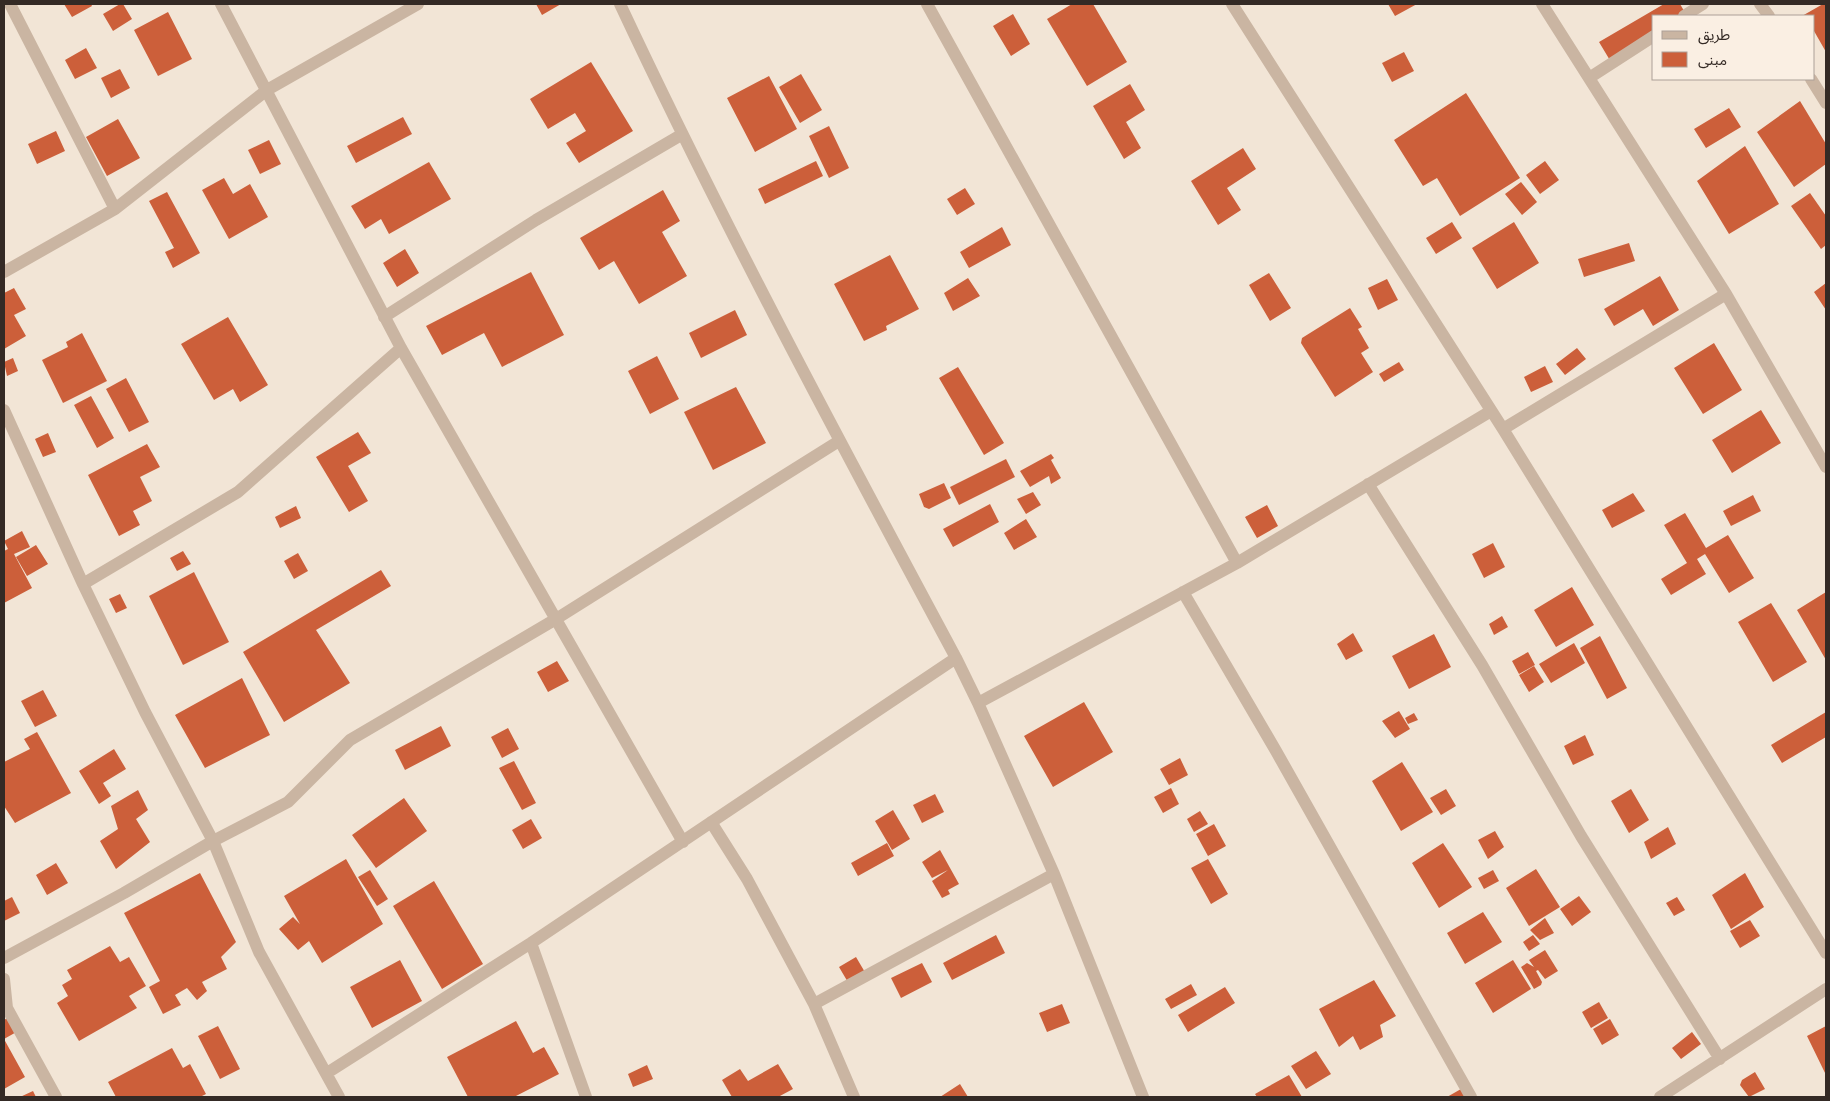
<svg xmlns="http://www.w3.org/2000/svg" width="1830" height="1101" font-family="Barlow,'Noto Sans Arabic',sans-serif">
<rect width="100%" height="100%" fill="#f2e5d6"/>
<!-- building -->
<path fill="#cc5f3a" d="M64 4H91L92 6 72 17Z
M120 4H123L132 19 113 31 103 14Z
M536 4H561L542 15Z
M1072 4H1093L1127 62 1087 86 1047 19Z
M1388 4H1417L1395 16Z
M1664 4H1680L1687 16H1654V37L1611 62 1599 42Z
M1823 4H1826V52L1814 31V16H1802Z
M168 12 192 59 158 76 134 30Z
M1013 14 1030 44 1011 56 993 26Z
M86 48 97 68 75 79 65 60Z
M1404 52 1414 71 1392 82 1382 63Z
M591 62 633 131 579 163 566 143 586 131 575 113 548 129 530 99Z
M120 69 130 88 111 98 101 78Z
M801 74 822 110 800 123 779 87Z
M769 76 797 129 755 152 727 98Z
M1130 84 1145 110 1126 122 1141 148 1124 159 1093 106Z
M1466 93 1520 178 1460 216 1437 178 1423 186 1394 140Z
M1800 101 1826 144V164L1794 187 1757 132Z
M1729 108 1741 127 1706 148 1694 129Z
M403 117 412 134 356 163 347 146Z
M118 119 140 158 107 176 86 137Z
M829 126 849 168 829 178 809 136Z
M56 131 65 151 37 164 28 144Z
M269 140 281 164 260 174 248 150Z
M1745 146 1779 204 1729 234 1697 181Z
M1243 148 1256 169 1227 188 1241 210 1218 225 1191 181Z
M816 161 823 176 765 204 758 189Z
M1545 161 1559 180 1540 194 1526 175Z
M429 162 451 199 389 234 381 219 365 229 351 206Z
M224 178 233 194 250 184 268 217 229 239 202 190Z
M1521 182 1537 202 1522 215 1505 194Z
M965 188 975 204 957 215 947 199Z
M663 190 680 221 662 232 687 276 639 304 614 261 599 270 580 238Z
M167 192 200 253 173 268 165 252 174 248 149 201Z
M1810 193 1826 216V245L1821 249 1791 206Z
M1452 222 1462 238 1436 254 1426 238Z
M1514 222 1539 263 1497 289 1472 248Z
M1002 227 1011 245 969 268 960 252Z
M1629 243 1635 261 1584 277 1578 259Z
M405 249 419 273 397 287 383 263Z
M890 255 919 309 886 326 887 330 864 341 834 284Z
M531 272 564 335 502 367 484 333 442 355 426 326Z
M1269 273 1291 308 1270 321 1249 285Z
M1660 276 1679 310 1653 326 1643 309 1614 326 1604 309Z
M968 278 980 296 953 311 944 293Z
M1387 279 1398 300 1378 310 1368 288Z
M1826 283V310L1814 292Z
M14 288 26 309 14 315 26 336 4 349V293Z
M1350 308 1362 327 1358 329 1369 348 1361 353 1373 372 1335 397 1301 343 1302 338Z
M735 310 747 335 701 358 689 333Z
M228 317 268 385 240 402 233 389 214 400 181 344Z
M82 333 107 381 63 403 42 360 68 347 66 342Z
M1714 343 1742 390 1703 414 1674 368Z
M1577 348 1586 359 1565 375 1556 364Z
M657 356 679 399 650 414 628 371Z
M13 358 18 371 7 376 4 362Z
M1399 362 1404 370 1384 382 1379 374Z
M1545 366 1553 382 1531 392 1524 377Z
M958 367 1004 443 984 455 939 378Z
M126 378 149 422 129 432 106 389Z
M736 387 766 443 713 470 684 412Z
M91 396 114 438 97 448 74 405Z
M1761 410 1781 443 1732 473 1712 440Z
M358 432 371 453 348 466 368 501 349 512 316 457Z
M48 433 56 452 43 457 35 439Z
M147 444 160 467 140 477 152 501 133 511 140 525 119 536 88 475Z
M1051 454 1054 458 1051 460 1061 478 1051 484 1049 476 1030 487 1020 471Z
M1006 459 1015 477 959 505 950 487Z
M944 483 951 498 929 509 924 507 919 494Z
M1033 492 1041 505 1026 514 1017 499Z
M1633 493 1645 511 1612 528 1602 510Z
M1753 495 1761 511 1731 526 1723 511Z
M990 504 999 522 953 547 943 529Z
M1267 505 1278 526 1257 538 1245 517Z
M296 506 301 518 280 528 275 517Z
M1685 513 1706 548 1728 535 1754 578 1729 593 1705 554 1697 559 1706 574 1671 595 1661 579 1687 563 1664 525Z
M1026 519 1037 537 1014 550 1004 533Z
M22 531 30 547 14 554 32 588 4 603V551L8 549 4 541Z
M1493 543 1505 567 1484 578 1472 554Z
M36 545 48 564 27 576 16 557Z
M183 551 191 564 177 571 170 558Z
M298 553 308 571 294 579 284 561Z
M381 570 391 586 316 630 350 683 284 722 243 652Z
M194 572 229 642 183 665 149 596Z
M1572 587 1594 625 1556 647 1534 610Z
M1826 592V660L1797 610Z
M120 594 127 608 116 613 109 599Z
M1771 603 1807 662 1773 682 1738 622Z
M1502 616 1508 627 1494 635 1489 624Z
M1353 633 1363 651 1346 660 1337 644Z
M1434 634 1451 667 1409 689 1392 656Z
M1600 636 1627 688 1607 699 1580 648Z
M1574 643 1585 663 1551 683 1539 664Z
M1528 652 1535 665 1519 674 1512 661Z
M557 661 569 681 548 692 537 672Z
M1534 666 1544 682 1529 692 1519 675Z
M242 678 270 735 205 768 175 715Z
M43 690 57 716 35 727 21 701Z
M1084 702 1113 752 1053 787 1024 736Z
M1399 711 1410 729 1395 738 1382 721Z
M1826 712V737L1782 763 1771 745Z
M1414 713 1418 720 1408 724 1405 718Z
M441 726 451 746 405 770 395 750Z
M508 728 519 749 502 758 491 737Z
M37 732 71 793 15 823 4 806V762L30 749 24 739Z
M1585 735 1594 755 1573 765 1564 746Z
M114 749 126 769 103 783 111 796 99 804 79 771Z
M1180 758 1188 775 1169 785 1160 769Z
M514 761 536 803 522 810 499 768Z
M1402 762 1433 812 1401 831 1372 781Z
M1171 788 1179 804 1163 813 1154 797Z
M1446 789 1456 806 1441 815 1430 798Z
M1631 789 1649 820 1629 833 1611 801Z
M138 790 148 810 136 819 150 842 116 869 100 841 118 829 111 806Z
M935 794 944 812 922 823 913 805Z
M404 798 427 831 376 868 352 835Z
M893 810 910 839 892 850 875 821Z
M1200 811 1208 824 1194 832 1187 819Z
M531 819 542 838 523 849 512 830Z
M1214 824 1226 846 1208 856 1196 834Z
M1668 827 1676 844 1651 859 1644 842Z
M1495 831 1504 847 1488 859 1478 840Z
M887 843 894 856 858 876 851 863Z
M1443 843 1472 887 1439 908 1412 863Z
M940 850 959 884 948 890 950 894 942 898 932 881 948 870 932 878 922 862Z
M346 859 383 924 322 963 309 941 298 950 279 929 293 917 300 924 284 896Z
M1208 859 1228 894 1211 904 1191 868Z
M56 863 68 883 47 895 36 875Z
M1536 869 1560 907 1529 926 1506 888Z
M370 870 388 899 377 906 358 877Z
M1493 870 1499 881 1484 889 1478 878Z
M200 873 236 942 221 957 227 969 202 982 207 991 197 1000 187 988 175 995 181 1005 163 1014 149 987 160 981 124 913Z
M1745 873 1764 907 1731 929 1712 895Z
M434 881 483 964 442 989 393 906Z
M1579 896 1591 912 1572 926 1560 909Z
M12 897 20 913 4 921V901Z
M1677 897 1685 910 1674 916 1666 903Z
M1483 912 1502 942 1465 964 1447 933Z
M1545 918 1554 933 1540 940 1530 930Z
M1750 920 1760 936 1740 948 1730 931Z
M996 935 1005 953 952 980 943 963Z
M1533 935 1540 944 1529 951 1523 942Z
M110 946 120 962 129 957 146 986 129 996 137 1008 79 1041 57 1003 68 996 62 985 72 979 67 970Z
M1545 950 1558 971 1545 979 1538 970 1536 971 1542 982 1541 985 1534 989 1521 967 1527 963 1534 967 1529 960Z
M856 957 866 974 849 984 839 967Z
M400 960 422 1001 372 1028 350 987Z
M1513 960 1531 989 1493 1013 1475 983Z
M922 963 932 982 901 998 891 978Z
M1374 980 1396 1016 1380 1025 1383 1037 1360 1050 1353 1036 1339 1047 1319 1009Z
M1191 984 1197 995 1171 1009 1165 999Z
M1225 987 1235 1003 1188 1032 1178 1015Z
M1599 1002 1608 1018 1591 1028 1582 1012Z
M1062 1004 1070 1023 1047 1032 1039 1013Z
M11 1016 20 1030 4 1039 25 1077 4 1089V1020Z
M1610 1019 1619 1035 1602 1045 1593 1029Z
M516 1021 533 1053 544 1047 559 1074 514 1097H468L447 1057Z
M218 1026 240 1069 220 1079 198 1036Z
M1826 1026V1075L1807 1036Z
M1692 1032 1701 1044 1681 1059 1672 1048Z
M172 1048 183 1068 190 1064 206 1094 200 1097H116L108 1082Z
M1316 1051 1331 1074 1306 1089 1291 1066Z
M778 1064 793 1089 778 1097H732L722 1080 740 1069 748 1081Z
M647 1065 653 1079 633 1087 628 1074Z
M1755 1072 1765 1089 1749 1097 1740 1085 1742 1080Z
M1289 1075 1302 1097H1257L1255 1094Z
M960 1084 968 1097H940Z
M1461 1089 1466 1097H1447Z
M33 1091 36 1097H20Z"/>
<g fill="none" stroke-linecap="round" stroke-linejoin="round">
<!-- street -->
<path stroke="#cab5a2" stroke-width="12" d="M10 4 115 209
M221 4 401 348 683 842
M927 4 1237 563
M1232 4 1503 429 1826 953
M1542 4 1726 294 1826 467
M1760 4 1769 16
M1684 16 1703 4
M1589 78 1654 36
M1811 79 1826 103
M4 272 115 209 267 90 418 4
M384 317 536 220 681 135
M4 410 83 584 145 712 213 841 259 952 339 1097
M1503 429 1726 294
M1368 484 1482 665 1581 836 1720 1059
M83 584 238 492 401 348
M1183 592 1276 751 1471 1097
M956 658 978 703 1054 874 1143 1097
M978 703 1237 563 1491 411
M711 822 747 879 814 1004 854 1097
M531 943 586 1097
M4 958 124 893 213 841 288 802 350 740 556 619 839 441
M4 979 7 1008 56 1097
M814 1004 1054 874
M327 1073 531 943 956 658C840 442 724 226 620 4
M1660 1097 1826 989"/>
</g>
<!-- border -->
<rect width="1830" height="1101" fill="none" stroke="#342a25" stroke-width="10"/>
<!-- legend -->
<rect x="1652" y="15" width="162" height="65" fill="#faefe3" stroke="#aba097"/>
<rect x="1662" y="31" width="25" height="8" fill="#cab5a2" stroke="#aba097"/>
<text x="1698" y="40" font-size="15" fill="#342a25">طريق</text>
<rect x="1662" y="52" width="25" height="15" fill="#cc5f3a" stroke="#aba097"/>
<text x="1698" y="65" font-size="15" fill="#342a25">مبنى</text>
</svg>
